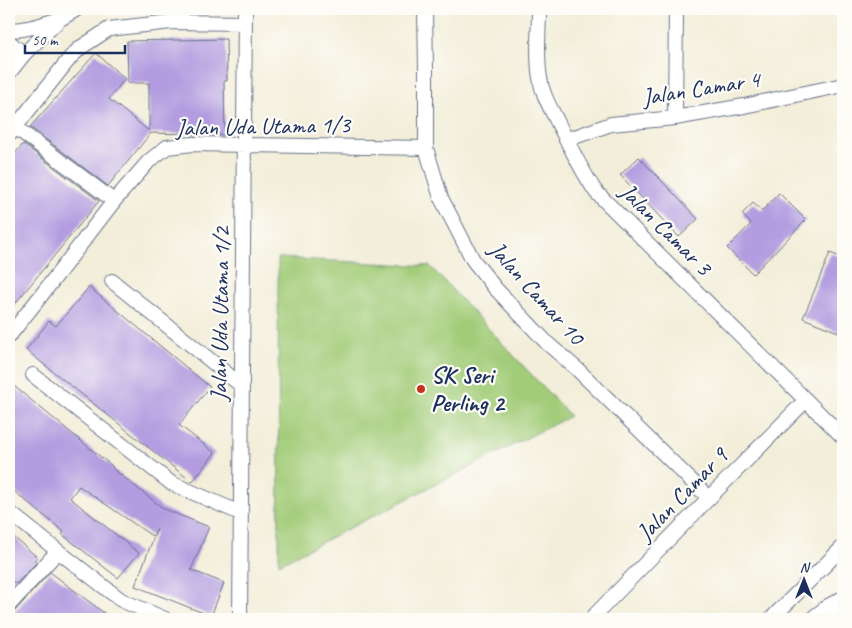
<svg xmlns="http://www.w3.org/2000/svg" width="852" height="628" font-family="Caveat,sans-serif">
<rect width="100%" height="100%" fill="#fdfcf7"/>
<filter id="ink" filterUnits="userSpaceOnUse"><feTurbulence type="fractalNoise" baseFrequency=".02" numOctaves="2"/><feDisplacementMap in="SourceGraphic" scale="10" xChannelSelector="R" yChannelSelector="G"/><feConvolveMatrix kernelMatrix="1 2 1 2 8 2 1 2 1" color-interpolation-filters="sRGB"/></filter>
<filter id="wash" filterUnits="userSpaceOnUse"><feTurbulence type="fractalNoise" baseFrequency=".0096" numOctaves="4" result="noise"/><feDisplacementMap in="SourceGraphic" scale="20" xChannelSelector="R" yChannelSelector="G"/><feGaussianBlur stdDeviation="1.12" result="paint"/><feColorMatrix in="noise" values="0 0 0 0 0 0 0 0 0 0 0 0 0 0 0 0 0 1.4 0 .05"/><feComposite in="paint" operator="in"/></filter>
<g filter="url(#wash)">
<rect width="100%" height="100%" fill="#f3eed9"/>
<!-- green -->
<path fill="#a2cc78" stroke="#5e7e6b" d="M278 258 430 266 570 416 279 564Z"/>
<g id="blocks">
<!-- building -->
<path fill="#b39de0" d="M226 39 227 81H224L225 135 151 133 108 186 30 127 96 53 125 79 109 99 149 131V83H128L127 41Z
M23 144 99 201 9 311V161Z
M639 157 698 219 679 237 620 175Z
M779 193 806 220 753 274 727 248 751 224 742 214 753 203 762 211Z
M830 253 843 258V334L803 318Z
M89 287 210 387 179 425 215 453 192 482 26 350 49 321 56 326Z
M9 382 113 467 112 468 164 509 209 527 191 570 224 583 211 616 135 586 157 529 152 536 79 486 70 498 139 553 118 578 62 534 64 532 9 487Z
M9 533 37 557 34 560 37 562 16 584 9 579Z
M50 572 112 619H9V616L11 613 15 611Z"/>
</g>
</g>
<g filter="url(#ink)">
<use href="#blocks" fill-opacity="0" stroke="#677289" stroke-width="1"/>
<g fill="none" stroke-linecap="round" stroke-linejoin="round">
<defs>
<path id="minor" d="M425 9 426 70V148L441 198 473 260 495 288 548 344 577 369 709 498
M539 9C539 32 536 56 540 78 542 94 550 107 557 121 569 145 581 170 596 192L843 437
M9 29C21 32 47 23 59 19
M9 42 24 54
M9 73 24 54 60 19 77 9
M675 118 676 9
M15 127 114 201
M9 135 70 58 80 48 109 29 171 22 245 23
M566 140 611 124 675 118 744 106 843 85
M112 281 242 386
M9 336 40 297 114 201 149 161 167 147 193 144 426 148
M33 375 171 483 240 513
M9 512 58 551 121 600 165 619
M9 605 58 551
M240 619 245 9
M591 619 709 498 806 400
M771 619 843 547"/>
<path id="highway" d="M817 619 830 609 843 602"/>
</defs>
<!-- minor casing -->
<use href="#minor" stroke="#677289" stroke-width="16"/>
<!-- highway casing -->
<use href="#highway" stroke="#677289" stroke-width="23"/>
<!-- minor -->
<use href="#minor" stroke="#fff" stroke-width="14"/>
<!-- highway -->
<use href="#highway" stroke="#fff" stroke-width="21"/>
</g>
</g>
<!-- markers -->
<circle fill="#c8321e" stroke="#fdfcf7" stroke-width="2" cx="421" cy="389" r="5"/>
<g text-anchor="middle" dominant-baseline="central" stroke-width="4.5" stroke-linejoin="round" paint-order="stroke">
<!-- street labels -->
<g font-size="24" fill="#1b2f5e" stroke="#fdfcf7">
<text transform="translate(701 88) rotate(-9)">Jalan Camar 4</text>
<text transform="translate(263 126) rotate(-1)">Jalan Uda Utama 1/3</text>
<text transform="translate(666 229) rotate(45)">Jalan Camar 3</text>
<text transform="translate(537 293) rotate(48)">Jalan Camar 10</text>
<text transform="translate(220 314) rotate(-89)">Jalan Uda Utama 1/2</text>
<text transform="translate(682 494) rotate(-46)">Jalan Camar 9</text>
</g>
<!-- poi labels -->
<g font-size="24" font-weight="bold" fill="#1b2f5e" stroke="#fdfcf7" text-anchor="start">
<text x="431" y="375">SK Seri<tspan x="431" dy="28">Perling 2</tspan></text>
</g>
</g>
<!-- margin -->
<rect width="852" height="628" fill="none" stroke="#fdfcf7" stroke-width="30"/>
<!-- north arrow -->
<g transform="translate(804 580)" stroke="#fdfcf7" stroke-width="4" paint-order="stroke">
<path d="M0-4L9 19L0 12L-9 19Z" fill="#1b2f5e"/>
<text y="-8" font-size="14" font-weight="bold" text-anchor="middle" fill="#1b2f5e">N</text>
</g>
<!-- scale -->
<path d="M25 45v8h100v-8" fill="none" stroke="#1b2f5e" stroke-width="2.5"/>
<text x="32" y="45" font-size="15" fill="#1b2f5e" stroke="#fdfcf7" stroke-width="4" paint-order="stroke">50 m</text>
</svg>
